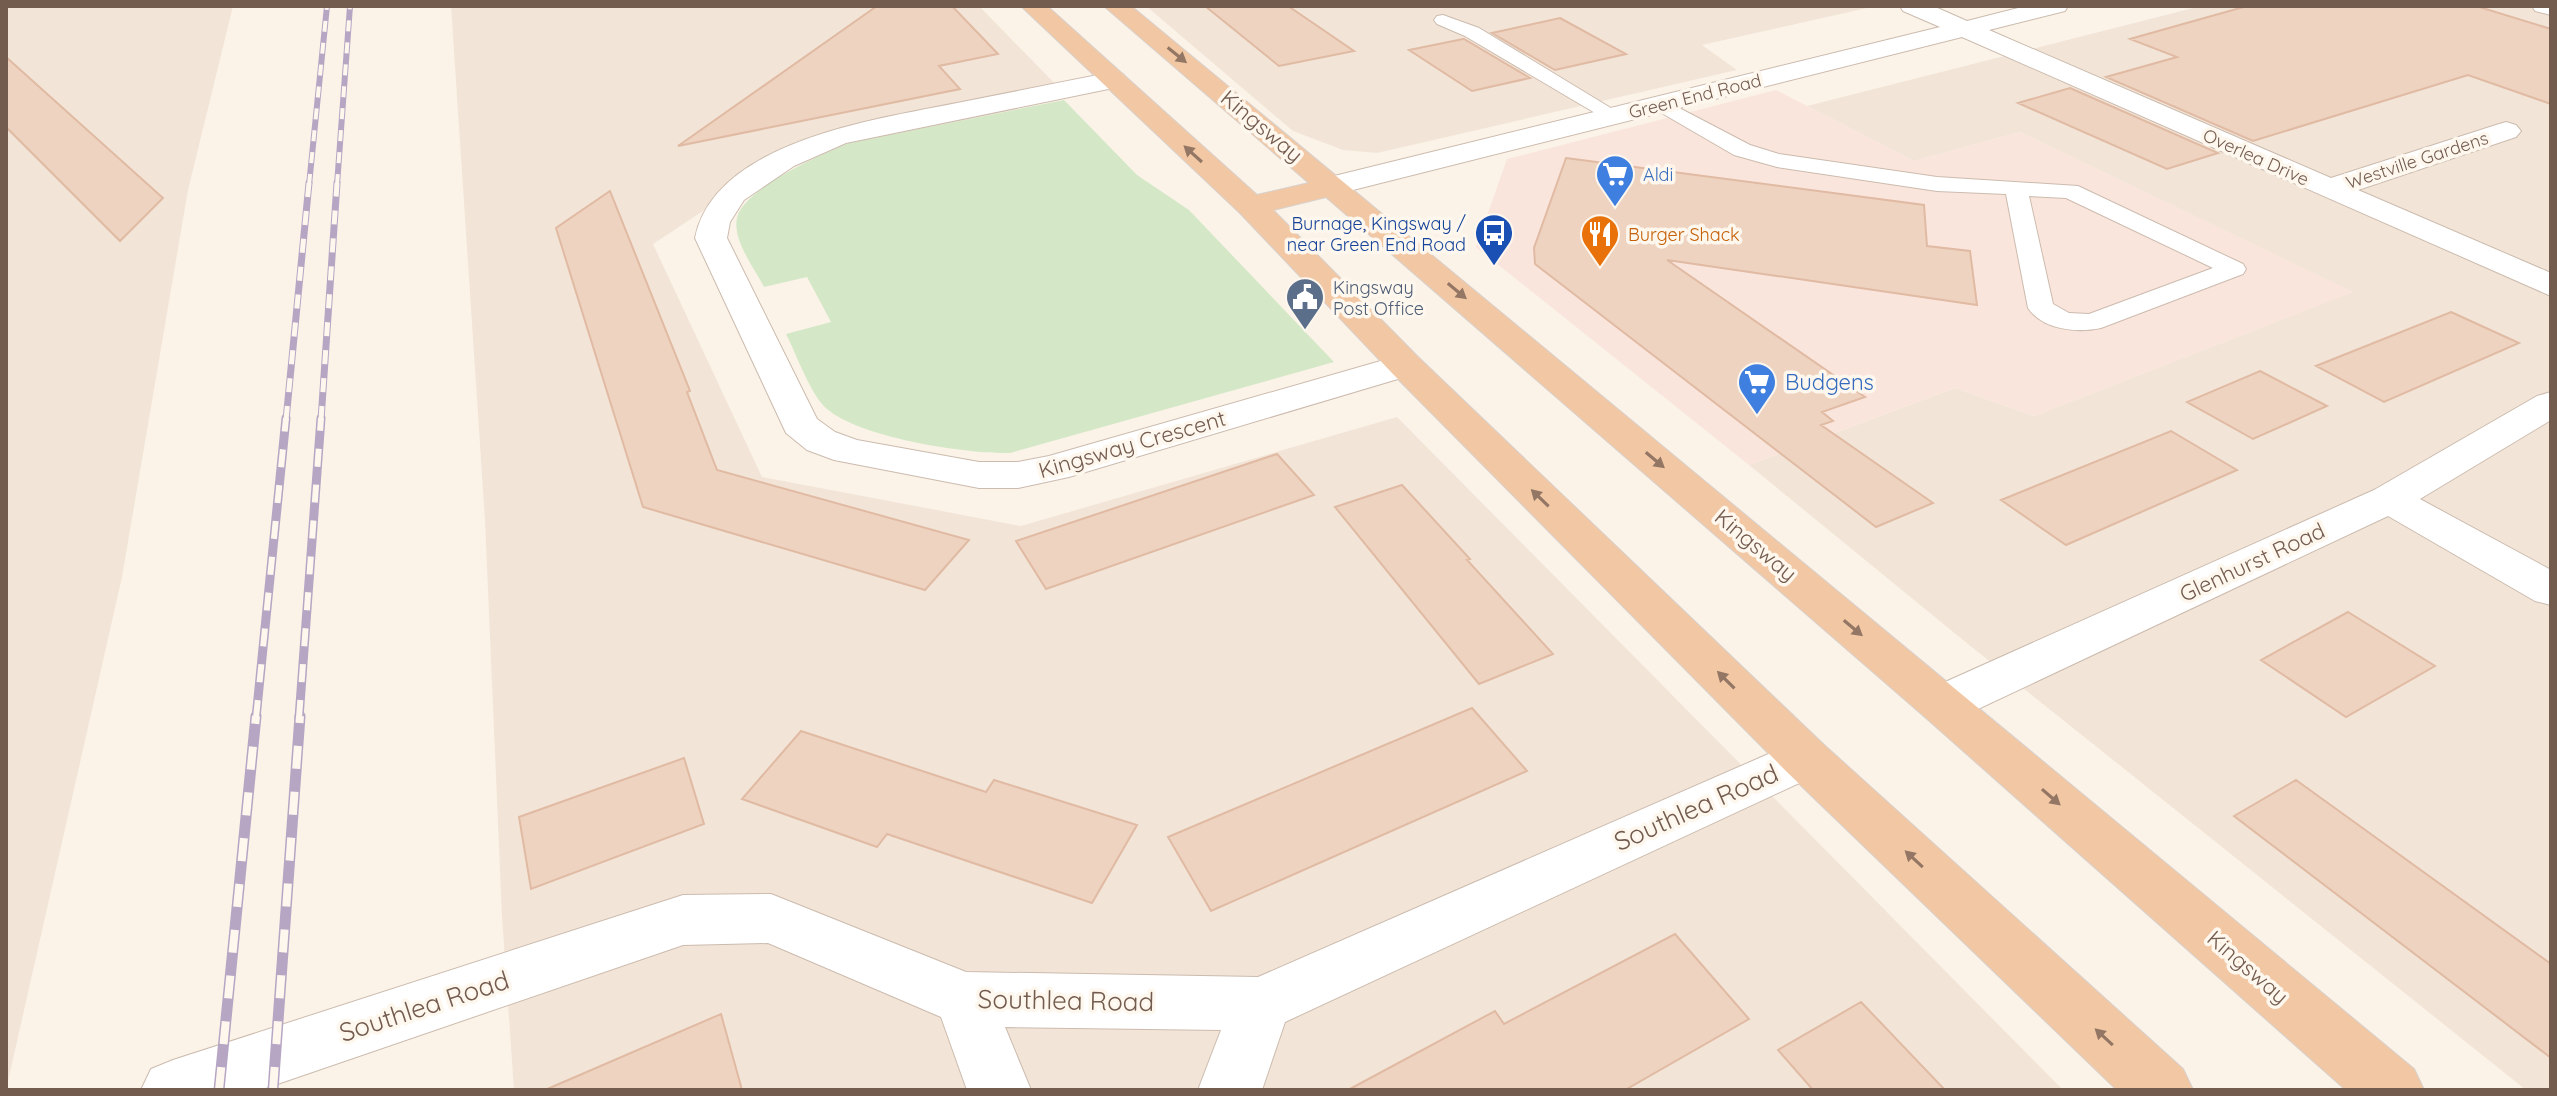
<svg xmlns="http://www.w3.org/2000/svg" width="2557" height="1096" font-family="Quicksand,sans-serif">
<rect width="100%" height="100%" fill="#fbf3e8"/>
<!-- residential -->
<path fill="#f2e5d7" d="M6 6H233L188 190 122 577 6 1090Z
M451 6H979L1066 95 803 145 653 244 762 477 1021 526 1397 417 2063 1090H514L502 917 485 520Z
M1146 6H1876L1702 45 1737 70 1377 153 1343 150 1293 131Z
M2201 6H2527L2551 11V1090H2526L1963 640 1749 465 1955 388 2034 416 2352 292 2020 132 1914 161 1807 106Z"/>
<!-- commercial -->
<path fill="#fae5dc" d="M1776 90 1914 161 2020 132 2353 292 2034 416 1955 388 1749 465 1476 247 1507 159Z"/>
<!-- green -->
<path fill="#d4e8c7" d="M1064 100 1137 175 1189 210 1334 362 1010 453C966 454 861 438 827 409 811 396 796 353 786 334L831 322 807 277 764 287C755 269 732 240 737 218 744 188 822 154 849 143Z"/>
<!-- building -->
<path fill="#eed3c1" stroke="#e0baa3" stroke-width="2" d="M877 6H952L998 54 939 66 960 89 678 146Z
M1205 6H1288L1354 51 1279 66Z
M2247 6H2476L2551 29V104L2468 75 2253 141 2106 77 2177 57 2130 39Z
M1560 18 1626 54 1555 70 1492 33Z
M1463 39H1464L1530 78 1472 91 1409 50Z
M6 57 163 198 120 241 6 127Z
M2070 88 2218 153 2167 169 2018 103Z
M1566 158 1924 205 1927 246 1970 251 1977 305 1667 260 1865 397 1822 412 1833 421 1821 425 1933 503 1876 527 1535 264 1534 248Z
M610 191 690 391 687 392 717 470 969 540 925 590 643 507 556 228Z
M2451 312 2519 343 2384 402 2316 366Z
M2260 371 2327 406 2253 439 2187 402Z
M2171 431 2237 470 2066 545 2001 500Z
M1277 454 1314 495 1046 589 1016 541Z
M1402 485 1470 559 1467 560 1553 654 1479 684 1335 507Z
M2348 612 2435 666 2346 717 2261 660Z
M1472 708 1527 771 1211 911 1168 837Z
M801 731 986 792 994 780 1137 825 1092 903 887 834 877 847 742 799Z
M684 758 704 824 531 889 519 817Z
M2296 780 2551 964V1058L2234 816Z
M1675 934 1749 1019 1625 1090H1348L1495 1011 1504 1024Z
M1861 1002 1945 1090H1813L1778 1050Z
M721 1014 742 1090H545Z"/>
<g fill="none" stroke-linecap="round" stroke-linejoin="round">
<defs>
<path id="service" d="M1443 15 1479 28 1624 116 1621 120H1607L1465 36 1437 24 1434 20 1437 16Z
M1660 98 1750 145 1779 154 1937 177 2078 186 2243 264 2246 269 2243 274 2101 328C2077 333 2043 330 2028 308L2006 194 1937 191 1777 167 1734 155 1653 108 1650 104 1653 100ZM2029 196 2066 198 2213 268 2089 314 2069 313 2053 304Z"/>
<path id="minor" d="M1900 6H1933L1967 21 2026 6H2068L2065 11 1989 30 2331 178 2496 125 2506 122 2516 125 2521 131 2516 137 2358 190 2551 273V296L1962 37 1333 195 1322 193 1317 186 1322 179 1940 27 1903 11Z
M2532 6H2551V15L2535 11Z
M1113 72 1123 74 1127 80 1123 86 846 143 794 166 744 200 730 222 727 238 817 419 835 432 857 440 979 462H1018L1049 456 1405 354 1418 357 1424 365 1418 373 1069 477 1018 488H979L834 460 807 450 786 433 695 238C714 141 878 119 957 103 1009 93 1061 82 1113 72Z
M2551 392V420L2420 499 2551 570V605L2535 601 2388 516 1961 717 1943 722 1925 717 1918 704 1925 691 2374 490 2537 396Z
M1805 738 1823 744 1831 758 1823 772 1285 1022 1262 1090H1198L1221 1030 1005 1027 1031 1090H967L941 1017 768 943 683 945 260 1090H141L151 1069 173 1060 683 895 771 894 966 972 1258 977Z"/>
<path id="trunk" d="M1021 6H1047L1257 195 1309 183 1104 6H1131L2414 1069 2424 1090H2346L1925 717 1326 197 1273 210 1418 357 1823 744 2183 1069 2193 1090H2117L1787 772 1392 373 1240 213Z"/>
</defs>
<!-- service casing -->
<use href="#service" stroke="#ccbbae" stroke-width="2"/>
<!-- minor casing -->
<use href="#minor" stroke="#ccbbae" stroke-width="2"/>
<!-- trunk casing -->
<use href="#trunk" stroke="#d8d1cd" stroke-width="2"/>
<!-- service -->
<use href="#service" fill="#fff" fill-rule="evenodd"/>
<!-- minor -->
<use href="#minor" fill="#fff" fill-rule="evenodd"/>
<!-- trunk -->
<use href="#trunk" fill="#f2c7a4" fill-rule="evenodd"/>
<defs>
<path id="rail-far3" d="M309 185 327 6
M337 185 350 6"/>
<path id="rail-far2" d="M286 420 309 183
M321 420 337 183"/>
<path id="rail-far1" d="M256 718 286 418
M299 718 321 418"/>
<path id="rail" d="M219 1090 256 716
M273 1090 300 716"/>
</defs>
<!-- rail-far3 casing -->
<use href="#rail-far3" stroke="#b6a6c4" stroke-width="6"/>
<!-- rail-far2 casing -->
<use href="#rail-far2" stroke="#b6a6c4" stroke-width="7"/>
<!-- rail-far1 casing -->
<use href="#rail-far1" stroke="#b6a6c4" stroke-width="9"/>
<!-- rail casing -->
<use href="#rail" stroke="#b6a6c4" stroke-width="11"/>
<!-- rail-far3 -->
<use href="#rail-far3" stroke="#fef7ee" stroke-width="4" stroke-dasharray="11" stroke-linecap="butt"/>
<!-- rail-far2 -->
<use href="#rail-far2" stroke="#fef7ee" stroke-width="5" stroke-dasharray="14" stroke-linecap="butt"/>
<!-- rail-far1 -->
<use href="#rail-far1" stroke="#fef7ee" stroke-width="6" stroke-dasharray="18" stroke-linecap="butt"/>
<!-- rail -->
<use href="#rail" stroke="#fef7ee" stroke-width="8" stroke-dasharray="23" stroke-linecap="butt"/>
</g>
<!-- one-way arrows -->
<defs><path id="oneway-solid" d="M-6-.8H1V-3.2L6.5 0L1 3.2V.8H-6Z" transform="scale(2)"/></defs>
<g fill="#937664">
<use href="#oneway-solid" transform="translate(1177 55) rotate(39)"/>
<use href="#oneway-solid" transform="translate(1193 154) rotate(-138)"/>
<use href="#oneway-solid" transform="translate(1457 291) rotate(40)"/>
<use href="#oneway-solid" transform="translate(1655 460) rotate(40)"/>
<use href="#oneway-solid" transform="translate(1540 498) rotate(-136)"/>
<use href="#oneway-solid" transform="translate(1853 628) rotate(40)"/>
<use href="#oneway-solid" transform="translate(1726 680) rotate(-135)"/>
<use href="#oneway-solid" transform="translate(2051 797) rotate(41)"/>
<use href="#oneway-solid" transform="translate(1914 859) rotate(-137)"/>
<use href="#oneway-solid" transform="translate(2104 1037) rotate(-137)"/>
</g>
<!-- icons -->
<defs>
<symbol id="supermarket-pin" viewBox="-11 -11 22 30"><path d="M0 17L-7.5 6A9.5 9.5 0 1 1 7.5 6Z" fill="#3f7fe0" stroke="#fef7ee"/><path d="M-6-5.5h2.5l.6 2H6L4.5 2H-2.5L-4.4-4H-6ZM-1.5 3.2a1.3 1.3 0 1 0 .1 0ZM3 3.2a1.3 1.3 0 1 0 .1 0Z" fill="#fff"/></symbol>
<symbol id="bus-pin" viewBox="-11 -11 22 30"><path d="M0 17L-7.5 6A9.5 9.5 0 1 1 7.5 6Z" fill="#1a4fb4" stroke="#fef7ee"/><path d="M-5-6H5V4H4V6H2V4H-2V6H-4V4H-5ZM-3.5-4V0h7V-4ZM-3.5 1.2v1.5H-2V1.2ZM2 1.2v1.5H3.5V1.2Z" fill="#fff"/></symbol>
<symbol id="restaurant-pin" viewBox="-11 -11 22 30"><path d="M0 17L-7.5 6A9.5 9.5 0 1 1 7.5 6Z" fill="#e8710a" stroke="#fef7ee"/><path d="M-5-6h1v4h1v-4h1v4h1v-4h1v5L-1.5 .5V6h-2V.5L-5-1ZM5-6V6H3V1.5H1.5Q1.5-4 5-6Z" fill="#fff"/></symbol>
<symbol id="civic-pin" viewBox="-11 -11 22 30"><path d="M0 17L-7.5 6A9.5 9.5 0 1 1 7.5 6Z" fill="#5c6f8a" stroke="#fef7ee"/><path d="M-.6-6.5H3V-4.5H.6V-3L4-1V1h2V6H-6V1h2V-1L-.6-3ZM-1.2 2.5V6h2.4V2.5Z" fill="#fff"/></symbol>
</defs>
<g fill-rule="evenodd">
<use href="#supermarket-pin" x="1593" y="152" width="44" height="60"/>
<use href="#bus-pin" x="1472" y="211" width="44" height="60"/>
<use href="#restaurant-pin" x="1578" y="212" width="44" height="60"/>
<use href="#civic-pin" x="1283" y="275" width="44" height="60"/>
<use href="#supermarket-pin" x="1735" y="360" width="44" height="60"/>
</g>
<g text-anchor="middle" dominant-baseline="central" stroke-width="7" stroke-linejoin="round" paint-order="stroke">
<!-- far-street labels -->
<g font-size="18" fill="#735b4e" stroke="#fef7ee">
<text transform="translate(1695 96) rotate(-14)">Green End Road</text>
<text transform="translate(2256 157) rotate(24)">Overlea Drive</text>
<text transform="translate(2417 160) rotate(-18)">Westville Gardens</text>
</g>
<!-- far-shop labels -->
<g font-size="18" fill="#366cbe" stroke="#fef7ee" text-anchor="start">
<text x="1643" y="174">Aldi</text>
</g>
<!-- far-transit labels -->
<g font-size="18" fill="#164399" stroke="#fef7ee" text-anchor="end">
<text x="1466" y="223">Burnage, Kingsway /<tspan x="1466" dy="21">near Green End Road</tspan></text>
</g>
<!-- far-food labels -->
<g font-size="18" fill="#c56008" stroke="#fef7ee" text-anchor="start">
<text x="1628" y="234">Burger Shack</text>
</g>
<!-- far-service labels -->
<g font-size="18" fill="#4e5e75" stroke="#fef7ee" text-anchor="start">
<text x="1333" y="287">Kingsway<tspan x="1333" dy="21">Post Office</tspan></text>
</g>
<!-- street labels -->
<g font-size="22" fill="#735b4e" stroke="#fef7ee">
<text transform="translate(1262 126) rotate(40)">Kingsway</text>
<text transform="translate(1132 444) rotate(-16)">Kingsway Crescent</text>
<text transform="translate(1756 545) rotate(40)">Kingsway</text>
<text transform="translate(2252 562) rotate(-25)">Glenhurst Road</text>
<text transform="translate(2248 967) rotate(41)">Kingsway</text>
</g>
<!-- shop labels -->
<g font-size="22" fill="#366cbe" stroke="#fef7ee" text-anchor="start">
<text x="1785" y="382">Budgens</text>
</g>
<!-- near-street labels -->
<g font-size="26" fill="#735b4e" stroke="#fef7ee">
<text transform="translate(1696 807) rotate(-24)">Southlea Road</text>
<text transform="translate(1066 1000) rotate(1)">Southlea Road</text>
<text transform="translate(424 1006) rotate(-18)">Southlea Road</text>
</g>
</g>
<!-- border -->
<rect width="2557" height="1096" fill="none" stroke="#735b4e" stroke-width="16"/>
</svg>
